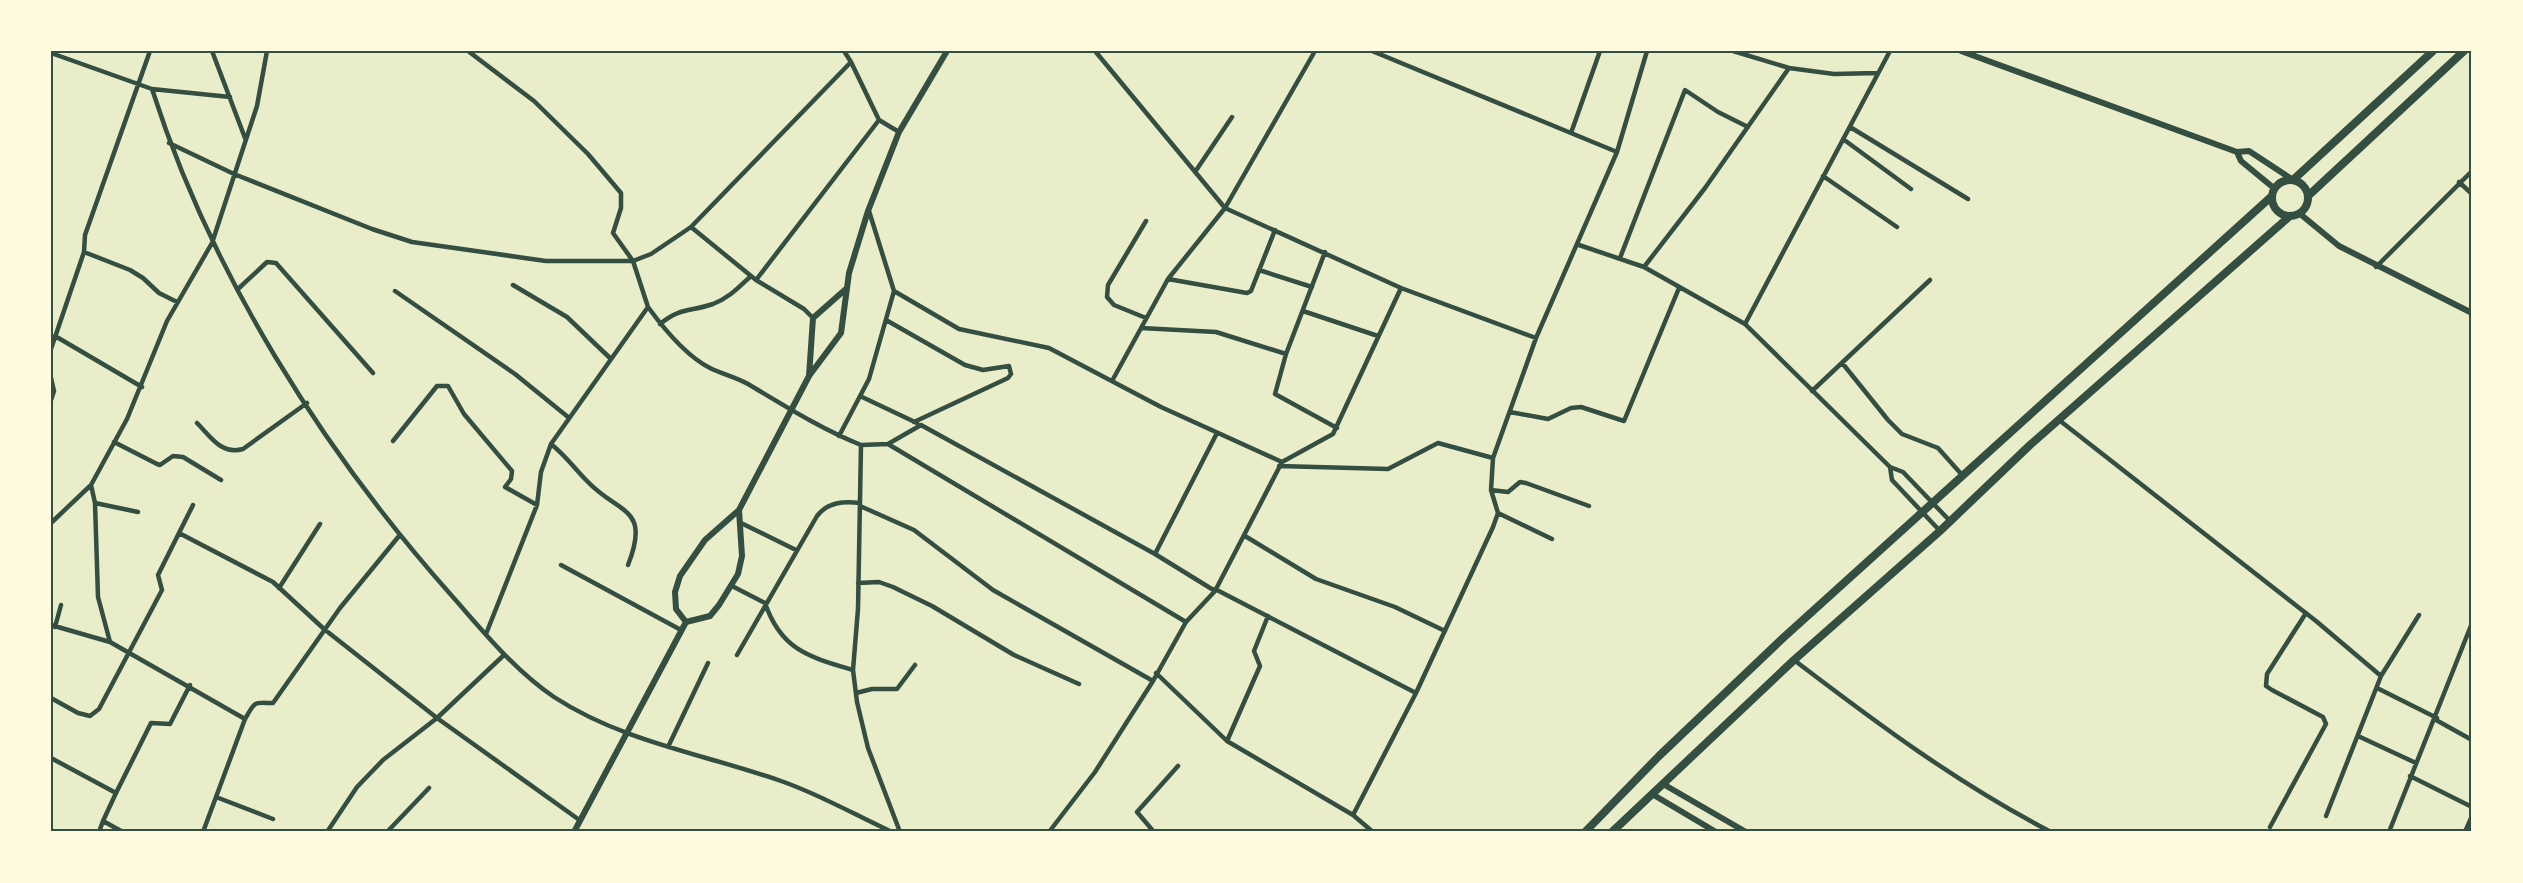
<svg xmlns="http://www.w3.org/2000/svg" width="2523" height="883" font-family="'Roboto Serif',serif">
<rect width="100%" height="100%" fill="#e9edc9"/>
<g fill="none" stroke-linecap="round" stroke-linejoin="round">
<!-- minor -->
<path stroke="#344e41" stroke-width="4.5" d="M212 51 245 138
M468 51 534 101 588 154 621 193V208L613 233 633 261 648 307 551 444 541 472 537 505 486 634
M1095 51 1225 208 1168 279 1112 381
M1315 51 1225 208 1401 288
M1372 51 1617 152
M1733 51 1789 68
M51 53 152 89C211 274 323 451 452 596 483 631 514 670 554 697 623 742 704 754 781 781 819 794 855 815 892 832
M851 62 879 120 899 132
M152 89 230 97
M1850 127 1968 199
M1571 133 1600 51
M1843 139 1911 189
M169 143 234 174 372 229 412 242 546 261H633L651 254 691 227 851 62 844 51
M1195 172 1232 117
M1823 176 1897 227
M2459 182 2472 194
M869 211 894 291 959 329 1049 348 1161 407 1282 462
M1146 221 1108 285 1107 297 1114 305 1146 318
M691 227 756 280 879 120
M1579 245 1644 267 1745 324 1890 467
M84 252 130 270 143 278 159 293 177 302
M1325 252 1286 354 1275 394 1337 428
M1620 258 1685 90 1718 112 1748 127
M1644 267 1705 188 1789 68 1834 74 1878 73
M2376 267 2472 171
M1259 270 1312 287
M1168 279 1247 293 1251 291 1275 230
M756 280 804 309 813 318
M513 285 567 317 611 359
M238 289 267 262 276 263 373 373
M395 291 515 374 568 417
M648 307C664 329 686 356 710 368 722 374 736 377 748 384 785 406 821 429 861 445L858 609 853 670 857 702 868 748 900 832
M1303 311 1378 336
M886 320 965 365 983 370 1009 366 1011 374 1008 378 914 422
M660 324C681 307 690 312 713 304 729 298 739 287 751 276
M1745 324 1890 51
M1141 328 1216 332 1286 354
M55 336 142 387
M51 349 84 252 85 235 150 51
M1843 364 1888 420 1902 434 1938 448 1963 476
M51 378 54 391 51 400
M1812 391 1930 280
M860 396 917 423
M1510 412 1548 419 1571 408 1581 407 1624 421 1679 288
M2059 420 2316 621 2381 676 2326 816
M197 423C211 437 221 455 243 449L307 403
M839 436 869 379 894 291
M393 441 437 386H448L464 414 512 471 511 479 505 487 537 505
M114 442 157 464 160 465 173 456 183 457 221 480
M551 444C567 457 574 468 587 481 619 515 651 506 628 565
M888 444 921 425 1155 554 1215 591
M861 445 888 444 1186 622
M1279 466 1388 469 1438 443 1493 458
M91 485 95 503 98 597 110 642
M1491 490 1508 492 1520 482 1526 483 1589 506
M95 503 138 512
M860 506 914 530 993 590 1153 681
M1498 513 1552 539
M51 523 91 485 127 419 167 321 212 243 257 106 267 51
M741 523 796 550
M1940 531 1892 480 1890 467 1903 472 1950 521
M179 533 273 582 324 629 437 718 578 819
M1245 536 1316 579 1395 607 1445 631
M1155 554 1217 433
M561 565 681 630
M858 583 879 582 893 587 932 606 1014 655 1079 684
M732 586 765 603C781 650 809 657 853 670
M279 588 320 524
M1215 589 1416 693
M51 625 110 642 245 719
M55 627 61 605
M737 655 817 516C828 502 843 501 860 503
M1794 660C1878 724 1957 783 2051 832
M1156 673 1227 741 1353 815
M2381 676 2419 615
M2377 688 2437 718
M856 693 872 689H897L915 665
M51 698 78 713 90 716 99 709 162 590 158 575 193 505
M2436 720 2472 740
M2358 736 2416 763
M1227 741 1260 666 1254 651 1268 616
M668 747 708 663
M51 758 116 793 103 821 123 832
M2410 776 2472 807
M116 793 151 723 170 724 190 685
M216 797 273 819
M2270 827 2326 724 2323 717 2272 690 2266 686 2267 674 2306 613
M99 832 103 821
M203 832 245 719C256 700 253 703 273 703L340 608 399 536
M327 832 357 787 383 760 437 718 504 655
M387 832 429 788
M1049 832 1095 772 1153 681 1186 622 1215 591 1282 462 1333 434 1401 288 1536 338
M1154 832 1137 812 1178 766
M1373 832 1353 815 1416 693 1493 527 1498 513 1491 490 1493 458 1536 338 1617 152 1647 51
M2389 832 2472 623
M2465 832 2472 816"/>
<!-- tertiary -->
<path stroke="#344e41" stroke-width="6" d="M1961 51 2237 152
M2275 189 2241 161 2237 152 2249 151 2293 180
M2299 213 2339 246 2472 313
M809 376 813 318 847 288
M686 622 710 616 719 605 738 574 742 556 739 510
M1663 784 1746 832
M1652 794 1716 832
M574 832 686 622 676 609 675 592 680 576 705 540 739 510 809 376 841 333 849 273 868 211 899 132 947 51"/>
<!-- primary -->
<path stroke="#344e41" stroke-width="8" d="M2293 180 2433 51
M2272 198a18 18 0 1 1 36 0a18 18 0 1 1-36 0Z
M2308 196 2464 51
M1585 832 1659 756 1783 638 2272 196
M1612 832 1794 660 1940 531 2030 445 2290 216"/>
</g>
<!-- border -->
<rect width="2523" height="883" fill="none" stroke="#fefae0" stroke-width="105"/>
<rect x="52" y="52" width="2418" height="778" fill="none" stroke="#344e41" stroke-width="2"/>
</svg>
